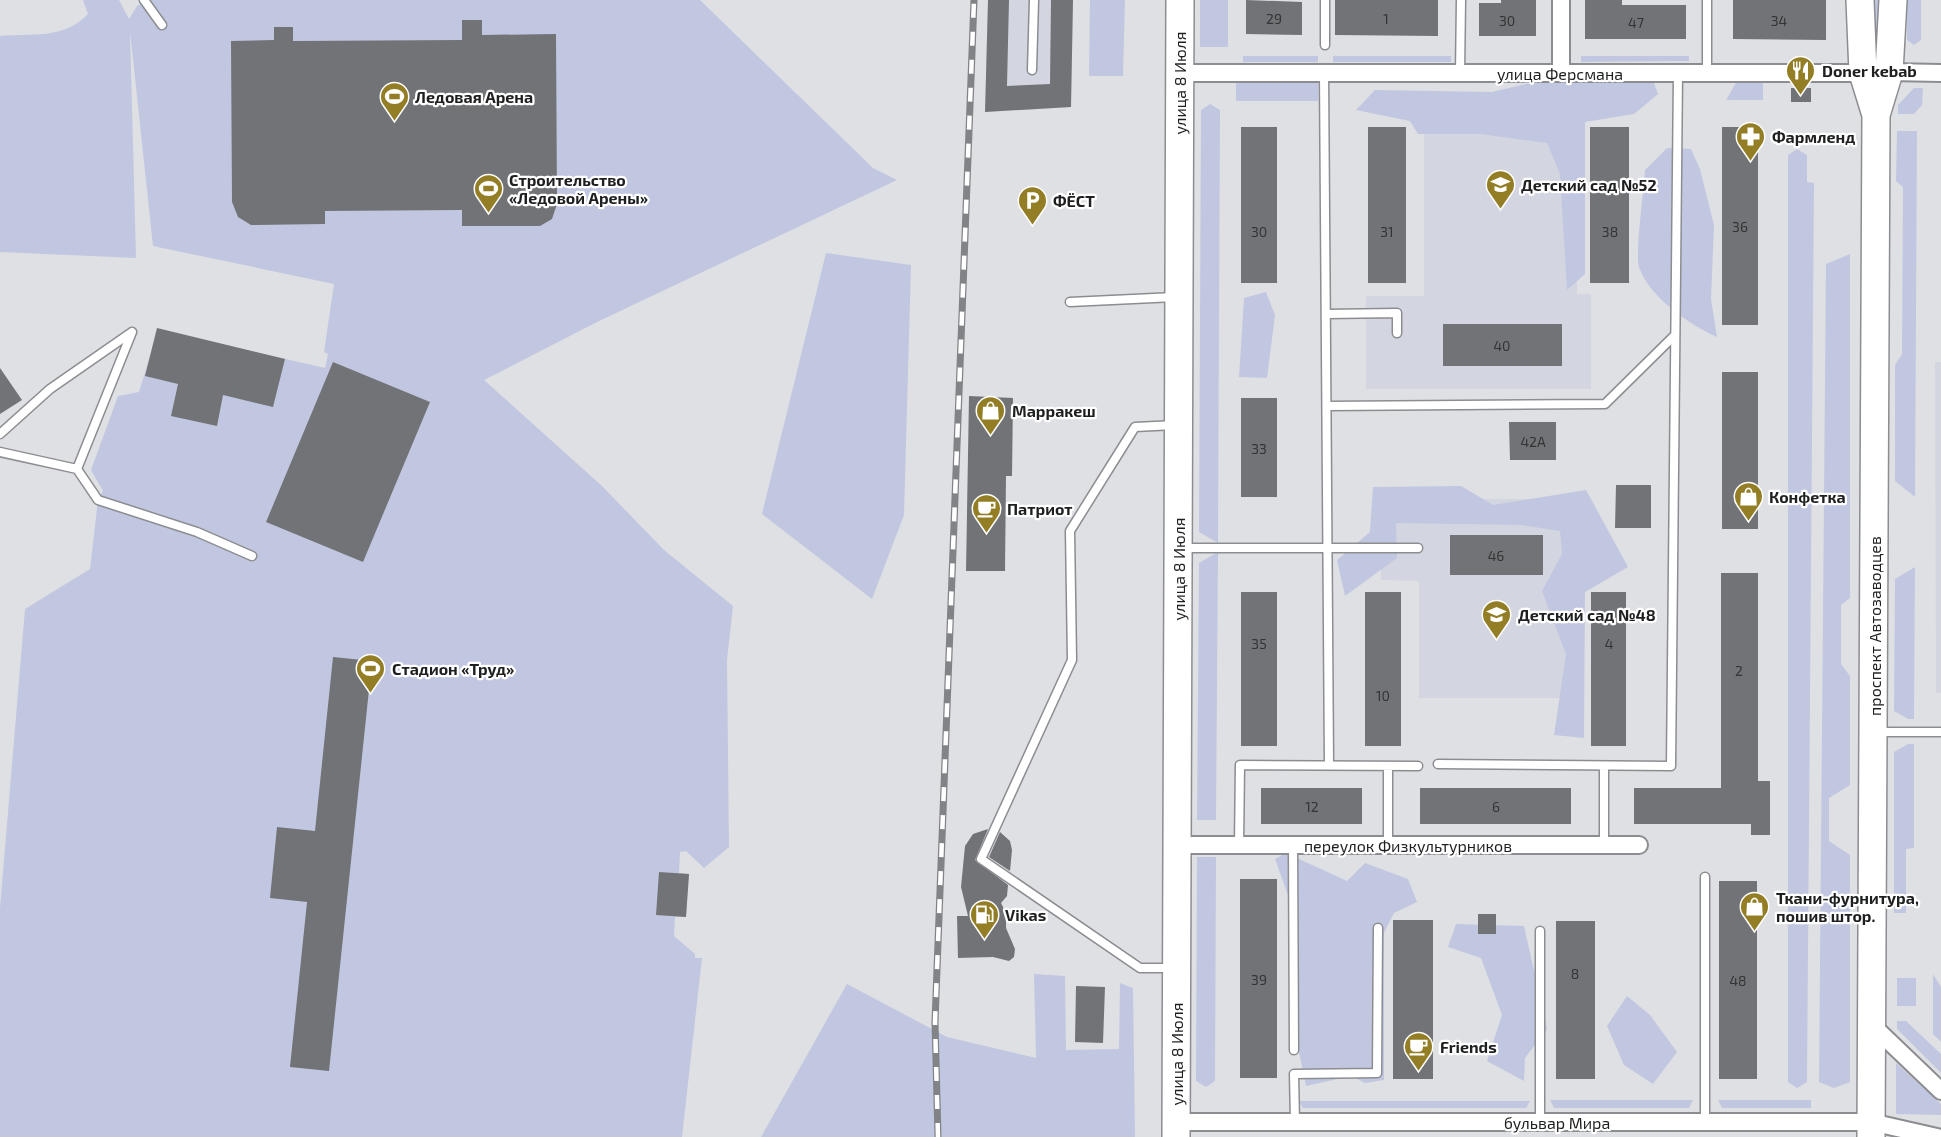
<svg xmlns="http://www.w3.org/2000/svg" width="1941" height="1137" font-family="'Exo 2',sans-serif">
<rect width="100%" height="100%" fill="#dfe0e4"/>
<!-- built -->
<path fill="#d3d6e1" d="M988 0H1073L1071 107 985 112Z
M1424 126H1577V294H1591V389H1366V296H1424Z
M1935 362H1941V693H1936Z
M1381 499H1575V698H1419V581L1381 580Z"/>
<!-- green -->
<path fill="#c1c7e0" d="M83 0H119L129 19 137 6 147 0H700L873 168 897 180 597 322 484 380 602 486 664 550 733 606 727 660 729 847 704 868 686 851 680 852 679 873 689 874 686 917H675L674 936 695 954V958H702L682 1137H0V908L25 609 90 569 98 500 103 491 91 470 118 396 139 392 158 330 325 368 328 354 324 352 334 284 153 246 130 31 136 258 0 252V36C32 33 63 40 88 14Z
M1090 0H1125L1123 76H1089Z
M1200 0H1228V47H1200Z
M1870 0H1882V39L1876 42 1870 38Z
M1907 0H1921V40L1914 45 1907 40Z
M1243 56H1318V62H1243Z
M1333 56H1451V62H1333Z
M1581 56H1689V61L1581 62Z
M1648 67 1658 94 1634 114 1585 122V274L1567 290 1560 174 1547 143 1480 134H1418L1410 121 1356 110 1375 90 1492 92 1547 79 1614 82Z
M1318 81V101H1236V82Z
M1737 81H1763V100H1726Z
M1914 88H1923L1922 105 1914 114H1898V105Z
M1210 104 1220 110 1218 543 1199 532 1201 110Z
M1897 131H1917L1915 497 1895 481V365L1902 354 1903 187 1896 181Z
M1667 148 1691 149 1700 169 1714 225 1711 299 1717 337C1690 325 1649 297 1639 267 1635 254 1644 188 1645 170Z
M1797 149 1807 155V182L1814 183 1807 1082 1797 1088 1788 1082V155Z
M826 253 911 265 904 515 872 599 762 514Z
M1850 254V598L1841 605V664L1850 676V785L1829 798V841L1850 855V1082L1834 1088 1819 1082 1826 264Z
M1266 292 1275 315 1267 378 1239 377 1244 298Z
M1461 486 1493 505 1586 490 1628 567 1585 592 1584 738 1554 735 1566 654 1542 591 1562 554 1560 531 1521 525 1396 523 1397 558 1345 596 1337 560 1370 532 1373 487Z
M1218 552 1216 820H1197L1199 563Z
M1915 567 1914 719H1908L1894 711 1895 579Z
M1908 744H1914V848L1906 849V913H1894V752Z
M1286 853 1347 881 1365 863 1408 879 1417 902 1394 913 1384 933V1080L1365 1083 1351 1076 1306 1086 1299 1052 1297 920 1275 859Z
M1197 857H1216L1215 1081 1206 1087 1196 1081Z
M1456 924 1524 926 1547 1029 1525 1058 1524 1081 1487 1061 1502 1015 1481 958 1448 947Z
M1034 974 1065 976 1066 1050 1119 1049 1120 983 1133 988 1135 1137H761L847 984 947 1037 1036 1058Z
M1933 974 1941 987V1042L1933 1034Z
M1897 978H1916V1006H1897Z
M1627 996 1650 1015 1677 1052 1653 1084 1624 1065 1607 1026Z
M1897 1021H1906L1941 1054V1073L1897 1029Z
M1896 1063 1941 1104V1115L1896 1114Z
M1550 1100H1693L1689 1108H1554Z
M1718 1100H1811V1108H1722Z
M1299 1101H1530L1526 1108H1303Z"/>
<!-- building -->
<path fill="#727376" d="M988 0H1009L1007 86 1050 84 1051 0H1073L1071 107 985 112Z
M1246 0 1302 2V35L1246 34Z
M1335 0H1438V36L1335 35Z
M1501 0H1536V36H1479V3H1501Z
M1585 0H1622V5H1686V39H1585Z
M1733 0H1826V40L1733 39Z
M462 20H482V35L556 34 557 204 552 219 540 226H462V210L325 211V224L251 225 238 217 232 202 231 41 274 40V27H293V41L462 40Z
M1791 88H1811V102H1791Z
M1241 127H1277V283H1241Z
M1368 127H1406V283H1368Z
M1590 127H1629V283H1590Z
M1722 127H1758V325H1722Z
M1443 324H1562V366H1443Z
M157 328 285 359 273 407 223 395 217 426 171 416 178 384 145 376Z
M333 362 430 402 363 562 266 522Z
M0 368 22 400 0 414Z
M1722 372H1758V529H1722Z
M969 396 1013 398 1012 476H1006L1005 571H966Z
M1241 398H1277V497H1241Z
M1509 422H1556V460H1510Z
M1616 485H1651V528H1615Z
M1450 535H1543V575H1450Z
M1721 573H1758V781H1770V835H1751V824H1634V788H1721Z
M1241 592H1277V746H1241Z
M1365 592H1401V746H1365Z
M1591 592H1626V746H1591Z
M333 657 372 661 329 1071 290 1067 307 902 270 898 277 827 315 831Z
M1261 788H1362V824H1261Z
M1420 788H1571V824H1420Z
M988 829 975 860 1008 885 1007 896 1001 903 1006 913V928L1015 949 1014 957 1009 961 993 957 958 958 957 916H968L961 887 965 846 973 834Z
M1000 832 1010 841 1012 850 1010 871 989 857Z
M659 872 689 874 686 917 656 915Z
M1240 879H1277V1078H1240Z
M1719 881H1757V1079H1719Z
M1478 914H1496V934H1478Z
M1393 920H1433V1079H1393Z
M1556 921H1595V1079H1556Z
M1076 986 1105 987 1103 1043 1075 1042Z"/>
<g fill="none" stroke-linecap="round" stroke-linejoin="round">
<defs>
<path id="lane" d="M144 0 162 25
M1707 0V73
M1325 45V0
M1032 70 1034 0
M1324 73 1329 765
M1460 73 1461 0
M1070 302 1175 297
M1327 314 1397 313V333
M1327 406 1605 404 1675 335
M0 434 50 389 132 332 77 469
M0 452 77 469 98 500 197 532 252 556
M1182 548H1418
M1875 732H1941
M1438 764 1671 766 1678 73
M1388 766V845
M1604 766V845
M1239 845 1240 765 1418 766
M1293 845 1294 1050
M1705 877V1122
M1175 968H1140L981 859 1072 660 1070 531 1135 427 1175 425
M1295 1122 1294 1074 1377 1073 1378 928
M1540 1122V931"/>
<path id="street" d="M1889 72 1941 73
M1179 73H1863
M1561 73V0
M1177 845H1639
M1872 1025 1941 1091
M1176 1122H1871L1937 1137"/>
<path id="primary" d="M1860 0 1863 73 1876 115
M1176 1137 1180 0
M1871 1137 1876 115 1889 72 1893 0"/>
</defs>
<!-- lane casing -->
<use href="#lane" stroke="#8c8d91" stroke-width="11"/>
<!-- street casing -->
<use href="#street" stroke="#8c8d91" stroke-width="20"/>
<!-- primary casing -->
<use href="#primary" stroke="#8c8d91" stroke-width="30"/>
<!-- lane -->
<use href="#lane" stroke="#fff" stroke-width="8"/>
<!-- street -->
<use href="#street" stroke="#fff" stroke-width="16"/>
<!-- primary -->
<use href="#primary" stroke="#fff" stroke-width="27"/>
<defs>
<path id="rail" d="M938 1137 935 1022 974 0"/>
</defs>
<!-- rail casing -->
<use href="#rail" stroke="#828386" stroke-width="7"/>
<!-- rail -->
<use href="#rail" stroke="#fff" stroke-width="4.5" stroke-dasharray="14" stroke-linecap="butt"/>
</g>
<!-- icons -->
<defs>
<symbol id="restaurant-pin" viewBox="-11 -11 22 30"><path d="M0 17L-7.5 6A9.5 9.5 0 1 1 7.5 6Z" fill="#937e25" stroke="#fff"/><path d="M-5-6h1v4h1v-4h1v4h1v-4h1v5L-1.5 .5V6h-2V.5L-5-1ZM5-6V6H3V1.5H1.5Q1.5-4 5-6Z" fill="#fff"/></symbol>
<symbol id="stadium-pin" viewBox="-11 -11 22 30"><path d="M0 17L-7.5 6A9.5 9.5 0 1 1 7.5 6Z" fill="#937e25" stroke="#fff"/><path d="M0-5a6.5 5 0 1 0 0 10a6.5 5 0 1 0 0-10ZM-3.5-1.8h7v3.6h-7Z" fill="#fff"/></symbol>
<symbol id="pharmacy-pin" viewBox="-11 -11 22 30"><path d="M0 17L-7.5 6A9.5 9.5 0 1 1 7.5 6Z" fill="#937e25" stroke="#fff"/><path d="M-2-6h4v4h4v4h-4v4h-4v-4h-4v-4h4Z" fill="#fff"/></symbol>
<symbol id="school-pin" viewBox="-11 -11 22 30"><path d="M0 17L-7.5 6A9.5 9.5 0 1 1 7.5 6Z" fill="#937e25" stroke="#fff"/><path d="M0-5L7-2L0 1L-7-2ZM-4 1L0 2.5L4 1V4Q0 6-4 4Z" fill="#fff"/></symbol>
<symbol id="parking-pin" viewBox="-11 -11 22 30"><path d="M0 17L-7.5 6A9.5 9.5 0 1 1 7.5 6Z" fill="#937e25" stroke="#fff"/><path d="M-3.5-5.5H1a3.5 3.5 0 0 1 0 7H-1V5.5H-3.5ZM-1-3.4V-.6H.8a1.4 1.4 0 0 0 0-2.8Z" fill="#fff"/></symbol>
<symbol id="shop-pin" viewBox="-11 -11 22 30"><path d="M0 17L-7.5 6A9.5 9.5 0 1 1 7.5 6Z" fill="#937e25" stroke="#fff"/><path d="M-5-2.5h2.3a2.7 3.5 0 0 1 5.4 0H5L5.5 6h-11ZM-1.5-2.5h3a1.5 2.3 0 0 0-3 0Z" fill="#fff"/></symbol>
<symbol id="cafe-pin" viewBox="-11 -11 22 30"><path d="M0 17L-7.5 6A9.5 9.5 0 1 1 7.5 6Z" fill="#937e25" stroke="#fff"/><path d="M-5.5-4.5H6V0H3Q3 3.5 0 3.5H-2.5Q-5.5 3.5-5.5 0ZM3-3.2v2h1.7v-2ZM-6 4.5H4V6H-6Z" fill="#fff"/></symbol>
<symbol id="fuel-pin" viewBox="-11 -11 22 30"><path d="M0 17L-7.5 6A9.5 9.5 0 1 1 7.5 6Z" fill="#937e25" stroke="#fff"/><path d="M-5.5-6h7V0h2V4h1.3V-2.5L3-4.5l.8-.8L6-3V5H2.5V1h-1V6h-7ZM-4.2-4.7v3.2H.2V-4.7Z" fill="#fff"/></symbol>
</defs>
<g fill-rule="evenodd">
<use href="#restaurant-pin" x="1784" y="54" width="33" height="45"/>
<use href="#stadium-pin" x="378" y="80" width="33" height="45"/>
<use href="#pharmacy-pin" x="1734" y="120" width="33" height="45"/>
<use href="#school-pin" x="1484" y="168" width="33" height="45"/>
<use href="#stadium-pin" x="472" y="172" width="33" height="45"/>
<use href="#parking-pin" x="1016" y="184" width="33" height="45"/>
<use href="#shop-pin" x="974" y="394" width="33" height="45"/>
<use href="#shop-pin" x="1732" y="480" width="33" height="45"/>
<use href="#cafe-pin" x="970" y="492" width="33" height="45"/>
<use href="#school-pin" x="1480" y="598" width="33" height="45"/>
<use href="#stadium-pin" x="354" y="652" width="33" height="45"/>
<use href="#shop-pin" x="1738" y="890" width="33" height="45"/>
<use href="#fuel-pin" x="968" y="898" width="33" height="45"/>
<use href="#cafe-pin" x="1402" y="1030" width="33" height="45"/>
</g>
<g text-anchor="middle" dominant-baseline="central" stroke-width="4.5" stroke-linejoin="round" paint-order="stroke">
<!-- number labels -->
<g font-size="14" fill="#333436">
<text x="1274" y="18">29</text>
<text x="1386" y="18">1</text>
<text x="1507" y="20">30</text>
<text x="1779" y="20">34</text>
<text x="1636" y="22">47</text>
<text x="1740" y="226">36</text>
<text x="1259" y="231">30</text>
<text x="1387" y="231">31</text>
<text x="1610" y="231">38</text>
<text x="1502" y="345">40</text>
<text x="1533" y="441">42А</text>
<text x="1259" y="448">33</text>
<text x="1496" y="555">46</text>
<text x="1259" y="643">35</text>
<text x="1609" y="643">4</text>
<text x="1739" y="670">2</text>
<text x="1383" y="695">10</text>
<text x="1312" y="806">12</text>
<text x="1496" y="806">6</text>
<text x="1575" y="973">8</text>
<text x="1259" y="979">39</text>
<text x="1738" y="980">48</text>
</g>
<!-- poi labels -->
<g font-size="16" font-weight="bold" fill="#1e1f20" stroke="#fff" text-anchor="start">
<text x="1822" y="70">Doner kebab</text>
<text x="415" y="96">Ледовая Арена</text>
<text x="1772" y="136">Фармленд</text>
<text x="509" y="179">Строительство<tspan x="509" dy="18">«Ледовой Арены»</tspan></text>
<text x="1521" y="184">Детский сад №52</text>
<text x="1053" y="200">ФЁСТ</text>
<text x="1012" y="410">Марракеш</text>
<text x="1769" y="496">Конфетка</text>
<text x="1007" y="508">Патриот</text>
<text x="1518" y="614">Детский сад №48</text>
<text x="392" y="668">Стадион «Труд»</text>
<text x="1776" y="897">Ткани-фурнитура,<tspan x="1776" dy="18">пошив штор.</tspan></text>
<text x="1005" y="914">Vikas</text>
<text x="1440" y="1046">Friends</text>
</g>
<!-- street labels -->
<g font-size="16" fill="#1e1f20" stroke="#fff">
<text x="1560" y="73">улица Ферсмана</text>
<text transform="translate(1179 83) rotate(-90)">улица 8 Июля</text>
<text transform="translate(1178 569) rotate(-90)">улица 8 Июля</text>
<text transform="translate(1874 626) rotate(-90)">проспект Автозаводцев</text>
<text x="1408" y="845">переулок Физкультурников</text>
<text transform="translate(1176 1054) rotate(-90)">улица 8 Июля</text>
<text x="1557" y="1122">бульвар Мира</text>
</g>
</g>
</svg>
